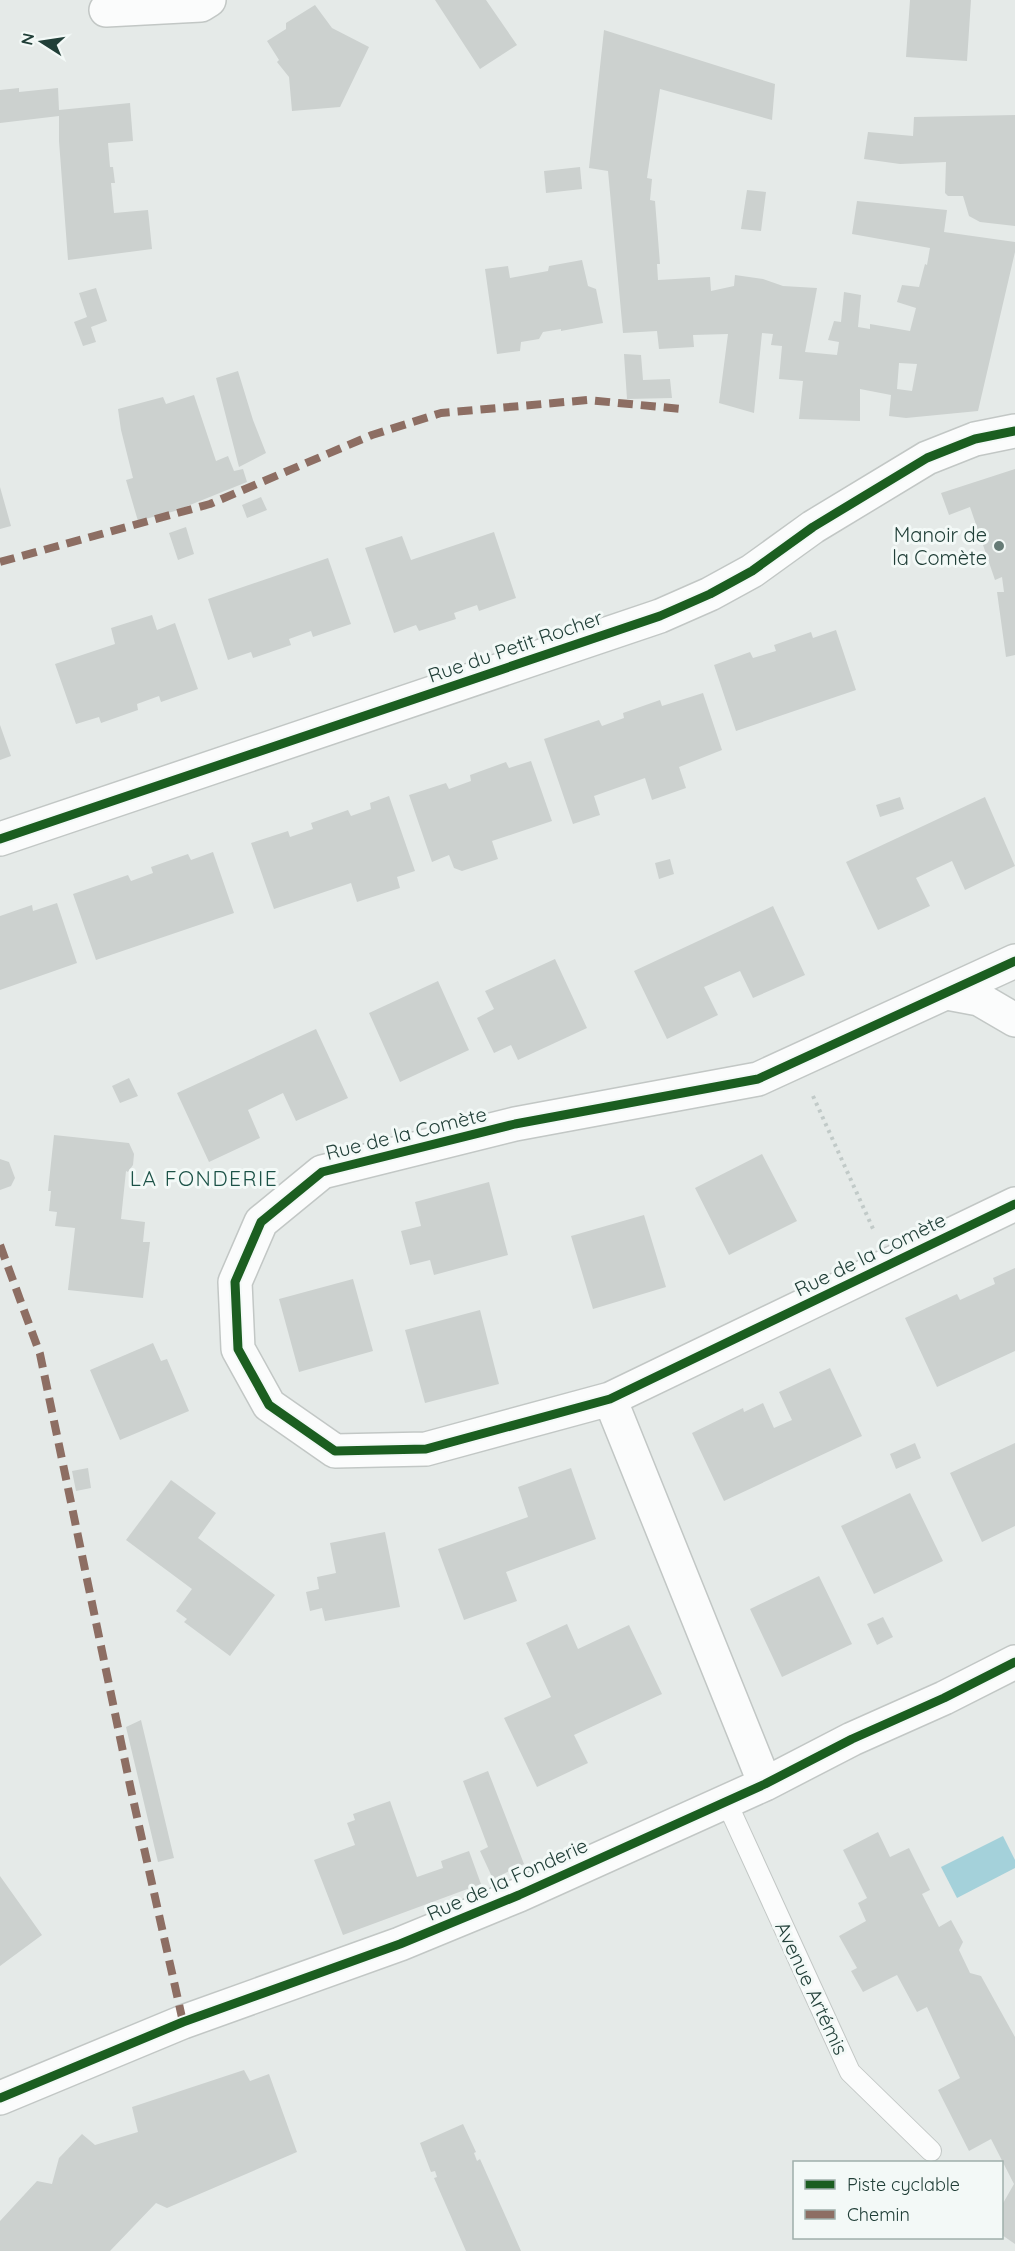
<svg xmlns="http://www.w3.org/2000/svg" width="1015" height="2251" font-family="Quicksand,sans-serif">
<rect width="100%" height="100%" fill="#e5eae8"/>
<!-- water -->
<path fill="#a4d1da" d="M1003 1836 1015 1860V1868L957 1898 941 1867Z"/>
<!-- building -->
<path fill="#ccd1cf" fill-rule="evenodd" d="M435 0H486L517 45 480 69Z
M910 0H971L967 61 906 57Z
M315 5 332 28 369 47 340 107 292 111 289 77 277 62 279 60 267 41 286 29V23Z
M604 30 775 84 772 120 660 89 647 178 652 179 650 200 655 201 660 264H657L658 280 710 277 711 291 734 286 735 275 763 279 783 286 817 288 805 352 837 355 839 342 828 340 834 321 841 322 844 292 861 295 858 327 870 329V324L910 331 916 308 897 302 902 285 919 287 925 264 927 265 930 248 852 234 857 201 947 210 944 232 1015 242V252L978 411 906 418 889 416 891 395 860 389V421L799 419 803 381 779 379 782 346 771 345 773 334 762 333 754 413 719 403 728 334 693 335 694 347 659 349 657 331 623 333 608 171 589 168ZM899 363 917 364 912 391 897 389Z
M19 88V92L58 88 59 110 130 103 133 141 108 143 110 167H113L115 183H111L114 213 148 210 152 249 68 260 59 141V116L0 123V90Z
M1015 115V226L980 222 969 216 963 196H948L945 193 946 162 900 164 864 159 868 132 913 136 914 117Z
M580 167 582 189 546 193 544 171Z
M747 190 766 192 761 231 741 229Z
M582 260 588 286 596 289 603 323 561 331V329L543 332 539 339 521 342 520 351 497 354 485 269 508 266 510 278 548 271 549 266Z
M96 288 107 321 91 327 96 342 83 346 74 322 87 317 79 293Z
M624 354 641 355 643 380 670 379 672 398 627 399Z
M238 371 253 420 266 453 239 467 216 378Z
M194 395 216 461 228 456 234 471 243 469 247 482 175 511 138 521 126 480 133 478 121 430 118 409 163 397 166 404Z
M1015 469V655L1006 657 997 592H1004L1002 577 995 580 970 507 949 515 941 493Z
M0 487 11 526 0 529Z
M261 497 267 510 247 518 242 505Z
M186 527 194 554 178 560 169 533Z
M494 532 516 598 479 611 477 605 454 613 456 619 419 631 416 625 394 633 365 548 402 536 411 560Z
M328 558 351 624 313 637 311 631 289 639 291 645 253 658 251 652 228 660 208 599Z
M152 615 157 630 175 623 198 689 161 702 159 696 137 704 138 710 101 723 99 717 76 724 55 664 115 644 111 628Z
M836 630 856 690 736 731 714 665 750 652 753 658 776 651 774 645 811 632 813 638Z
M703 693 722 750 679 767 686 788 652 800 645 778 594 796 600 815 573 824 544 739 599 720 602 726 624 718 623 713 660 700 662 706Z
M0 725 11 756 0 760Z
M531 761 552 821 492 841 498 859 462 871 454 868 449 855 432 862 409 795 446 783 449 789 471 781 470 775 506 762 509 768Z
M389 796 415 871 397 877 400 888 357 902 351 883 274 909 251 843 288 831 290 837 313 829 311 823 348 810 351 816 371 809 370 803Z
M900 797 904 809 880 817 876 805Z
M985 797 1015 866 965 890 952 861 916 878 930 906 878 930 846 862Z
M213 852 234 913 96 960 73 894 128 875 131 881 153 873 151 867 188 854 191 860Z
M670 859 674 874 659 879 655 863Z
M57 903 77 963 0 990V916L32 905 33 911Z
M773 906 805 975 753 998 740 971 704 987 718 1015 667 1039 634 971Z
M555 959 587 1028 518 1060 511 1045 494 1053 477 1018 494 1009 485 991Z
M438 981 469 1050 400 1082 369 1013Z
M316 1029 348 1098 296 1121 283 1093 248 1110 260 1138 209 1162 177 1093Z
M129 1078 138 1096 120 1103 112 1086Z
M54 1135 129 1143 134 1154 133 1165 128 1172 126 1171 121 1219 145 1222 143 1242H150L143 1298 68 1290 75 1228 55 1226 57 1212 49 1211 51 1191H48Z
M762 1154 797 1221 729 1255 695 1188Z
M0 1159 9 1162 15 1178 11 1186 0 1190Z
M489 1182 508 1255 434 1275 430 1260 410 1265 401 1231 421 1226 415 1202Z
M644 1215 666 1287 593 1309 571 1236Z
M1015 1268V1351L937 1387 905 1318 957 1294 960 1300 995 1284 993 1278Z
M353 1279 373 1351 299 1372 279 1299Z
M480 1310 499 1384 425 1403 405 1330Z
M153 1343 161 1361 167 1359 189 1411 120 1440 90 1370Z
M830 1368 862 1436 724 1501 692 1433 743 1408 744 1412 763 1403 774 1428 792 1420 779 1392Z
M915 1443 921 1458 896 1469 890 1454Z
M1015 1443V1526L982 1542 950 1473Z
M88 1468 91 1488 76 1491 72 1471Z
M571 1468 596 1539 506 1572 517 1601 464 1620 438 1549 528 1517 518 1487Z
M171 1480 216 1513 198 1538 275 1595 230 1656 184 1622 187 1619 176 1611 192 1589 126 1540Z
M910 1493 943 1561 874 1594 841 1526Z
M385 1532 400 1607 325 1621 322 1608 310 1611 306 1592 319 1589 317 1577 336 1573 330 1543Z
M819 1576 852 1644 782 1677 750 1609Z
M883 1617 893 1637 877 1645 867 1624Z
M567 1624 578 1649 629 1625 662 1694 574 1735 588 1763 537 1787 504 1718 551 1697 526 1643Z
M141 1720 174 1858 158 1862 126 1727Z
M488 1771 524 1864 493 1879 480 1851 488 1847 463 1781Z
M390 1801 417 1877 443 1868 441 1861 469 1851 481 1884 343 1935 314 1860 355 1845 347 1823 355 1820 353 1814Z
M878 1832 890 1857 909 1848 930 1890 922 1894 939 1927 951 1920 963 1942 959 1950 970 1973 981 1976 1015 2037V2244L1002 2235V2205L1014 2184 991 2139 969 2151 938 2090 960 2078 927 2007 917 2012 897 1975 863 1992 851 1971 857 1968 839 1936 866 1921 858 1903 867 1898 843 1850Z
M0 1876 42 1935 0 1966Z
M244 2070 250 2081 269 2074 297 2152 167 2208 156 2203 110 2251H0V2221L37 2181 52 2184 59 2158 82 2134 95 2145 138 2132 132 2107Z
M463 2124 476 2152 474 2153 477 2161 480 2159 521 2251H466L434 2178 437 2177 435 2171 431 2172 420 2143Z"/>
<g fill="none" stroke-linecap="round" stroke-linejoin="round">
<defs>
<path id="service" d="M726 1801 850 2072 931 2151"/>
<path id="minor" d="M106 10 201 5 209 0
M0 839 660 616 710 594 752 571 813 527 927 458 975 439 1015 431
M1015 961 758 1079 515 1124 322 1172 261 1222 235 1282 238 1349 269 1405 335 1451 426 1449 610 1399 1015 1204
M947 993 979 999 1015 1020
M610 1399 765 1784
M0 2098 183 2022 400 1944 519 1895 765 1784 852 1739 944 1698 1015 1662"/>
</defs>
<!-- service casing -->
<use href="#service" stroke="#c2c7c5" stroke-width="22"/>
<!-- minor casing -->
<use href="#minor" stroke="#c2c7c5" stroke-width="36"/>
<!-- path -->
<path stroke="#c1cac8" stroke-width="4" stroke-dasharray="3 4.5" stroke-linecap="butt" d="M813 1096 874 1231"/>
<!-- service -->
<use href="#service" stroke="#fbfcfc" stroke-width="20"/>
<!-- minor -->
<use href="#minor" stroke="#fbfcfc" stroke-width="33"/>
<!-- quiet -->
<path stroke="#8d6e63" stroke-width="8" stroke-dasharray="15 8" stroke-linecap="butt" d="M0 562 210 504 372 435 441 413 588 400 681 409
M0 1245 40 1354 131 1790 183 2022"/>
<defs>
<path id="cycleway" d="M0 839 660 616 710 594 752 571 813 527 927 458 975 439 1015 431
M1015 961 758 1079 515 1124 322 1172 261 1222 235 1282 238 1349 269 1405 335 1451 426 1449 610 1399 1015 1204
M0 2098 183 2022 400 1944 519 1895 765 1784 852 1739 944 1698 1015 1662"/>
</defs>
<!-- cycleway casing -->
<use href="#cycleway" stroke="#f3f9f7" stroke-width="13"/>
<!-- cycleway -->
<use href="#cycleway" stroke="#1b5e20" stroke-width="9"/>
</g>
<!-- markers -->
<circle fill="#667b76" stroke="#f3f9f7" stroke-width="2" cx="999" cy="546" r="6"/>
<g text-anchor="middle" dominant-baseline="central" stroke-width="6" stroke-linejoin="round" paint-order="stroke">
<!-- poi labels -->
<g font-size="20" fill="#213f38" stroke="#f3f9f7" text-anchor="end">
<text x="987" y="534">Manoir de<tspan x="987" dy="23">la Comète</tspan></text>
</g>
<!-- street labels -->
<g font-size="20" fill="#213f38" stroke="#f3f9f7">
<text transform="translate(515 646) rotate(-19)">Rue du Petit Rocher</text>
<text transform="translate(406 1133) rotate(-14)">Rue de la Comète</text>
<text transform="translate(870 1254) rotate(-26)">Rue de la Comète</text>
<text transform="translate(507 1879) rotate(-24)">Rue de la Fonderie</text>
<text transform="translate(812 1988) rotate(65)">Avenue Artémis</text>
</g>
<!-- neighbourhood labels -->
<g font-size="21" letter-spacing="1.5" fill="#1c5247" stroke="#f3f9f7">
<text x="204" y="1178">LA FONDERIE</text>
</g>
</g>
<!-- legend -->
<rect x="793" y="2161" width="210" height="78" fill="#f3f9f7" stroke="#9fafab" stroke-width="1.5"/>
<rect x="805" y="2180" width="30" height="9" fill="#1b5e20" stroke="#9fafab" stroke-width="1.5"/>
<text x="847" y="2191" font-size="18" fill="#213f38">Piste cyclable</text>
<rect x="805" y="2210" width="30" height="9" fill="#8d6e63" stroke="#9fafab" stroke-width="1.5"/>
<text x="847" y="2221" font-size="18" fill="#213f38">Chemin</text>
<!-- north arrow -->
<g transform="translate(42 42) rotate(282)" stroke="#f3f9f7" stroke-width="4.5" paint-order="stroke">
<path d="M0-4.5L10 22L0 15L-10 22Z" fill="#213f38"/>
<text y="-9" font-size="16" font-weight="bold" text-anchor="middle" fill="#213f38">N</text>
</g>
</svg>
